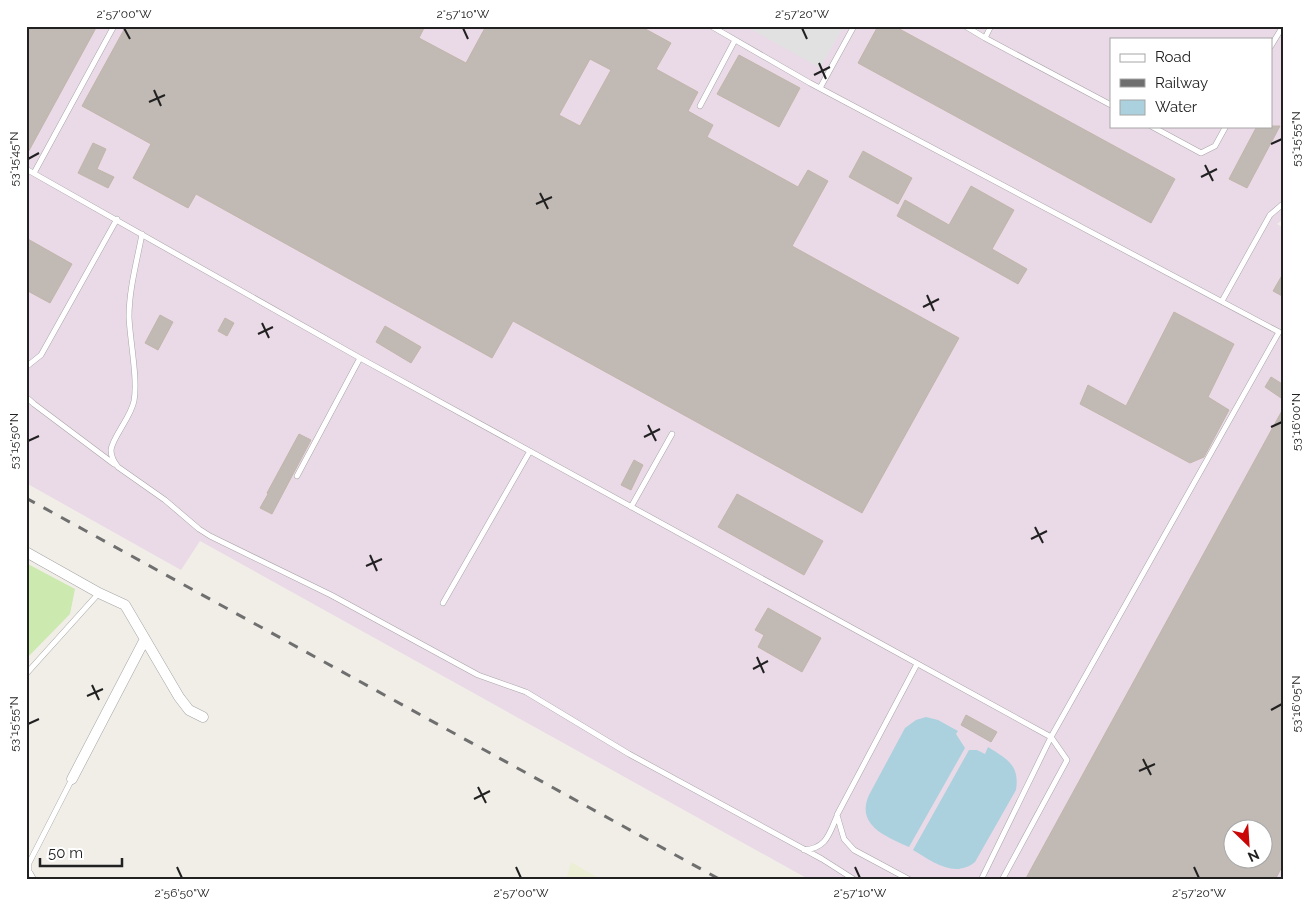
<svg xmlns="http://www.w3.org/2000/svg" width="1310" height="906" font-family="Raleway,sans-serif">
<rect width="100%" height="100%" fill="#f1eee8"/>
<!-- industrial -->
<path fill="#eadae7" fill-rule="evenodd" d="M26 26H1284V219L1277 224 1284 228V880H810L200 541 181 570 26 483ZM1111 39H1271V126H1111ZM1232 828H1262V858H1232Z"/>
<!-- farmland -->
<path fill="#edefd4" d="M571 862 602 880H566Z"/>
<!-- grass -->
<path fill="#cce9b0" d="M26 563 75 589 70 614 26 659Z"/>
<!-- parking -->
<path fill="#e1e1e1" d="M745 26H844L820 68Z"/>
<!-- water -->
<path fill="#aad1dd" d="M926 717 938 720 958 731 956 734 965 748 909 847C888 837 855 826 869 795L905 728 916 720Z
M988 747C1007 759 1020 765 1016 790L975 862C954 879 932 861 913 850L969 750H977L985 754Z"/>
<!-- building -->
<path fill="#c1bab4" stroke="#c2b5aa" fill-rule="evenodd" d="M26 26H97L26 156Z
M126 26H425L419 38 466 63 486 26H640L671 43 656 69 698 92 688 111 713 125 707 137 798 187 808 170 828 181 792 246 959 338 862 513 513 321 492 358 196 194 188 208 133 178 151 144 82 106ZM590 59 611 70 580 126 559 115Z
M878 26H894L1175 179 1151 223 858 63Z
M739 55 800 88 779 127 717 94Z
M1257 126H1280L1247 188 1229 179Z
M93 143 106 149 97 169 114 177 108 188 78 173Z
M863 151 912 178 898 204 849 177Z
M971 186 1014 210 992 249 1027 269 1018 284 897 216 905 200 949 225Z
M26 238 72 264 50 303 26 290Z
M1284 272V297L1273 291Z
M1174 312 1234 344 1208 397 1229 410 1204 457 1190 463 1080 404 1088 385 1126 406Z
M160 315 173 322 158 350 145 343Z
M225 318 234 323 227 336 218 331Z
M385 326 421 347 411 363 376 342Z
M1271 377 1284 385V400L1265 387Z
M1284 407V863L1275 880H1025ZM1232 828H1262V858H1232Z
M299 434 311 440 272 514 260 508 268 494 267 493Z
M634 460 643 465 631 490 621 485Z
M737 494 823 541 804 575 718 527Z
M768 608 821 638 802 672 758 647 764 635 755 630Z
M966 715 997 732 991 742 961 725Z"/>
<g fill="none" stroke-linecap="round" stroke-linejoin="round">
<defs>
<path id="service" d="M711 26 810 83 1279 332 1051 737 981 880
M965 26 985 38
M991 26 985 38 1111 105
M1271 46 1283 26
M820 88 854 26
M700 106 735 40
M1151 126 1201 153 1215 146 1226 126
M26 169 360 358 1051 737 1067 760 1002 880
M34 173 114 26
M142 234C137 261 129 289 129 317 130 341 138 379 134 401 131 417 112 438 111 450 111 457 114 462 118 467L165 500 199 529 210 536 331 595 478 675 526 692 629 754 822 859 855 880
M1222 301 1270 215 1284 203
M26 367 41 355 117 219
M26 397 34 404 114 464
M297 476 360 358
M631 507 672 434
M443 603 530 451
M26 674 99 593
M804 850C827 848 829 834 837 816
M34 880 29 871V863L72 779
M910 880 854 850 844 839 837 815 917 664"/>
<path id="minor" d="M26 552 99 593 125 605 179 697 189 710 203 717
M72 779 145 639"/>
</defs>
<!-- service casing -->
<use href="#service" stroke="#a5a5a5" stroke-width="6"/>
<!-- minor casing -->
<use href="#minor" stroke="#a5a5a5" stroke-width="11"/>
<!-- service -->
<use href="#service" stroke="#fff" stroke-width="5"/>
<!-- minor -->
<use href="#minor" stroke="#fff" stroke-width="10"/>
<!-- rail -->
<path stroke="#6f6f6f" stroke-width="3" stroke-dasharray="10 10" stroke-linecap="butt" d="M26 498 721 880"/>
</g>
<!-- ticks -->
<path fill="none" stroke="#212121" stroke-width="2" d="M124 28 130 39M463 28 468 39M802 28 807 39M819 63 826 79M814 75 830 67M154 90 161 106M149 102 165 95M1271 144 1282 139M28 159 39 153M1205 165 1213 181M1201 177 1217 169M540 193 548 209M536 204 552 197M927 295 934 311M923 307 939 299M262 323 269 338M258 334 273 327M648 425 656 441M1271 427 1282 422M644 437 660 429M28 441 39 436M1035 527 1043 543M1031 539 1047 531M370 555 377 571M366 566 382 559M757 657 764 673M753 669 768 661M92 685 99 700M87 696 103 689M1271 710 1282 704M28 724 39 719M1143 759 1151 775M1139 771 1155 764M478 787 486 803M474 799 490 791M177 867 182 878M516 867 521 878M855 867 860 878M1194 867 1199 878"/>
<!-- border -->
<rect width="1310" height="906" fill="none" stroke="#ffffff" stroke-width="55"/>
<!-- legend -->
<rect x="1110" y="38" width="162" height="90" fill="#ffffff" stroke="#a6a6a6"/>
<rect x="1120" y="54" width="25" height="8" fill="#ffffff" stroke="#a6a6a6"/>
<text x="1155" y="62" font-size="15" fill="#212121">Road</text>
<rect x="1120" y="79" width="25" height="8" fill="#6f6f6f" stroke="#a6a6a6"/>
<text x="1155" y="88" font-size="15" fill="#212121">Railway</text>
<rect x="1120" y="100" width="25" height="15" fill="#aad1dd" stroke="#a6a6a6"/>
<text x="1155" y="112" font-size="15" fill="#212121">Water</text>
<!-- north arrow -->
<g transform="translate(1248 844) rotate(155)"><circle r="24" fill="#ffffff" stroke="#a6a6a6"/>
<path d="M0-4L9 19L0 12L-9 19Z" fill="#cb0607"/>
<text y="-8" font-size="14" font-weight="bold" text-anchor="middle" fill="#212121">N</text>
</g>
<!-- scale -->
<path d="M40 858v8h82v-8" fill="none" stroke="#212121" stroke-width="2.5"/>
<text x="48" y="858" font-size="15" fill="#212121" stroke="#ffffff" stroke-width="4" paint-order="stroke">50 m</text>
<rect x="28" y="28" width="1254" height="850" fill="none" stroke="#212121" stroke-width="2"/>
<g font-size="12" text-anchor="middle" fill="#212121">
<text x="124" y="18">2°57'00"W</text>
<text x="463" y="18">2°57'10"W</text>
<text x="802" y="18">2°57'20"W</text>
<text transform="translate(1296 139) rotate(-90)" y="4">53°15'55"N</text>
<text transform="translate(14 159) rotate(-90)" y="4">53°15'45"N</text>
<text transform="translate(1296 422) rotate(-90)" y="4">53°16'00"N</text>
<text transform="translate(14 441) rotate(-90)" y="4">53°15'50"N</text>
<text transform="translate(1296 704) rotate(-90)" y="4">53°16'05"N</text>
<text transform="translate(14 724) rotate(-90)" y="4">53°15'55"N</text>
<text x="182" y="897">2°56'50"W</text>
<text x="521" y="897">2°57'00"W</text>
<text x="860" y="897">2°57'10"W</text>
<text x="1199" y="897">2°57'20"W</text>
</g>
</svg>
